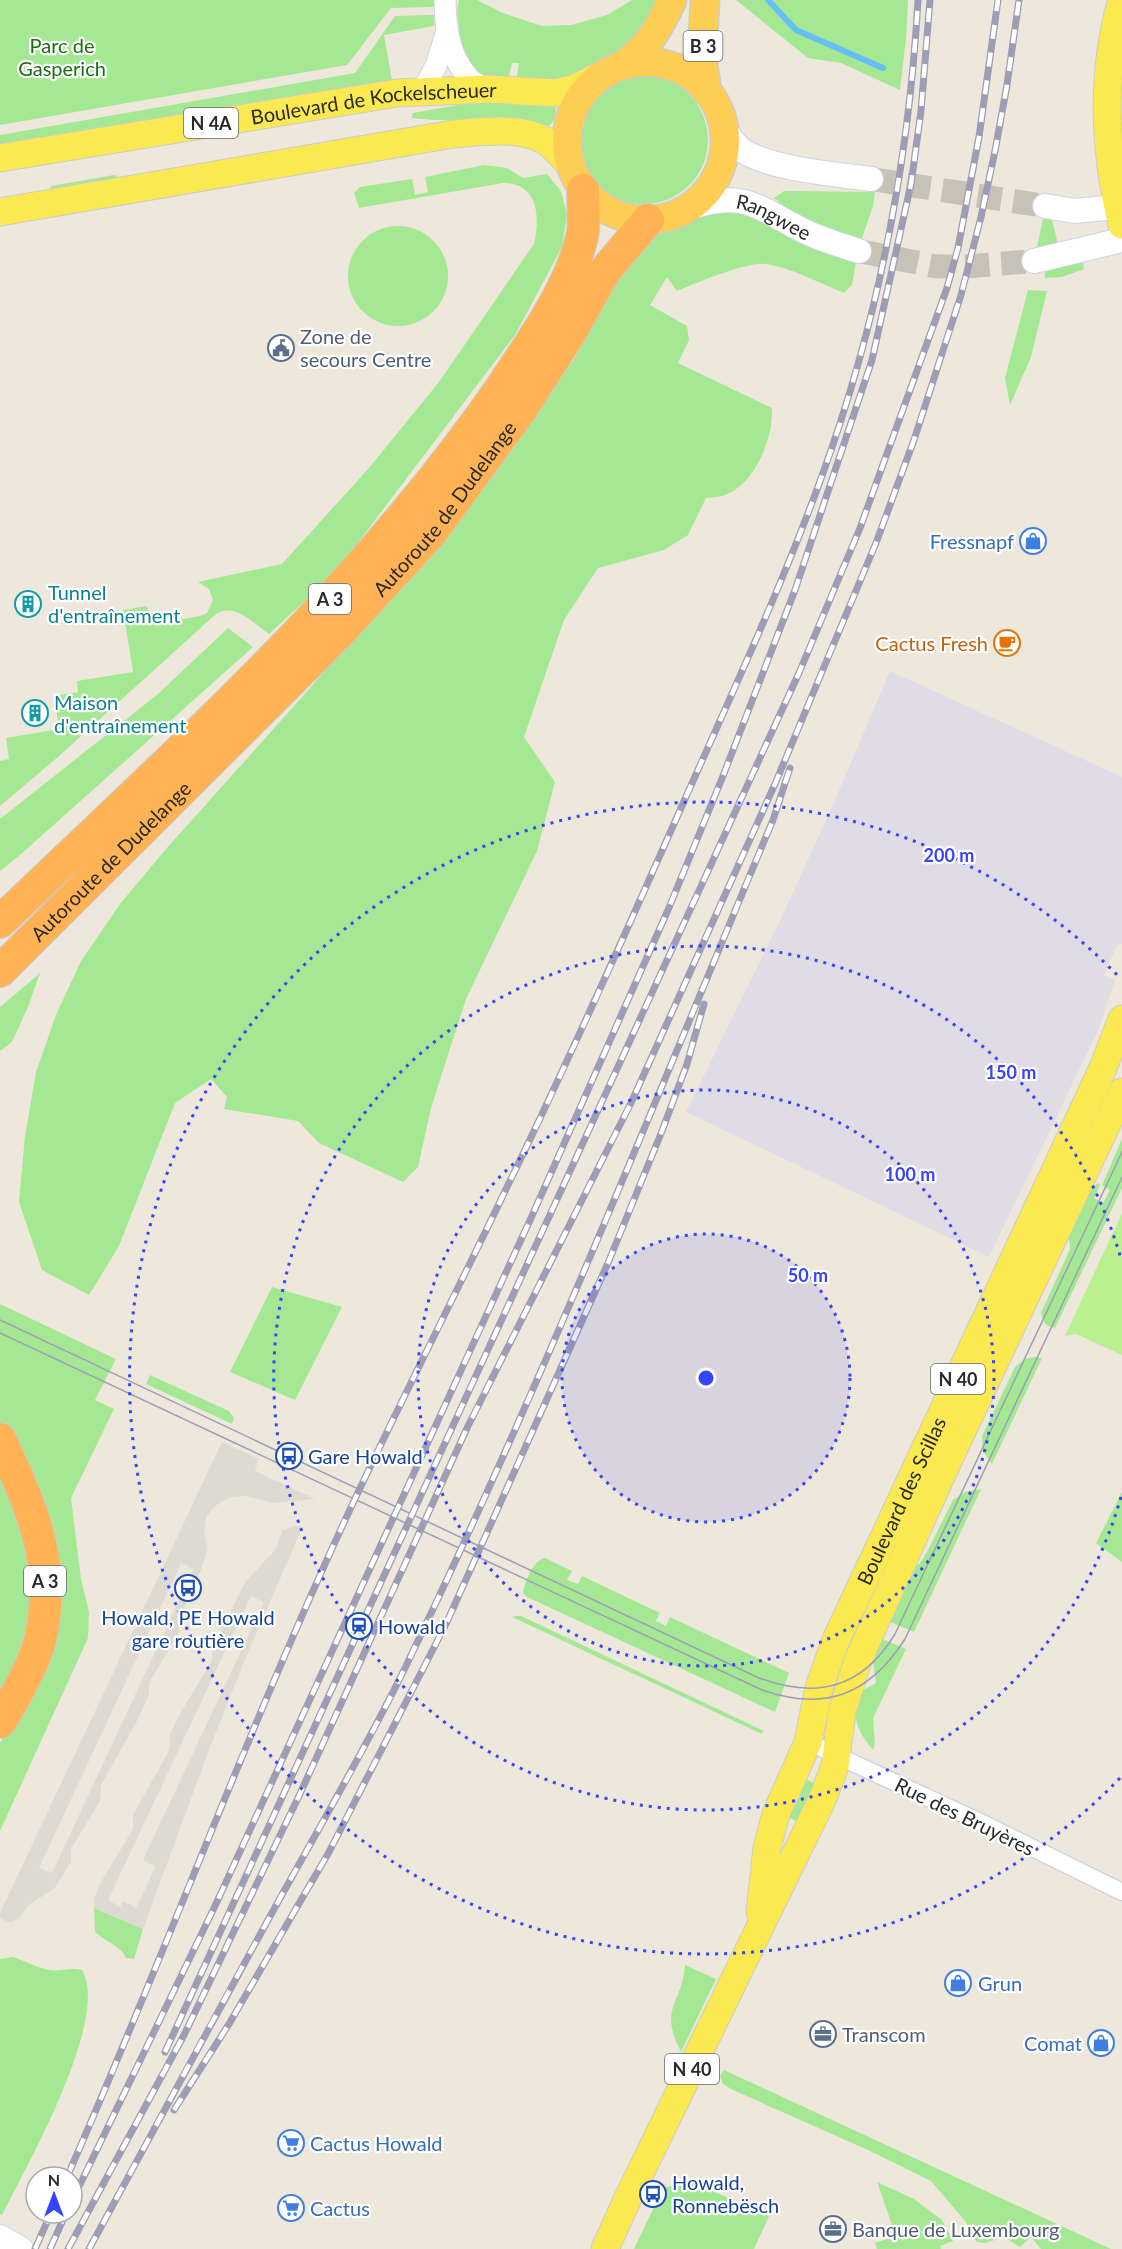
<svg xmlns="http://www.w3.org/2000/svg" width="1122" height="2249" font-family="Lato,sans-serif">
<rect width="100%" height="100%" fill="#ede8db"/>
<!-- industrial -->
<path fill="#e0dce5" d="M890 671 1122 777V944L1117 945 1104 975 1115 980 1097 1033 989 1257 686 1112 778 925 832 807Z"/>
<!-- green -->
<path fill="#a5e893" d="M0 0H434V7L391 8 347 65 0 125Z
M459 0H477L503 13 542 26 571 25 607 15 632 0H658L650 19 624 48 581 71 558 80 516 81 519 63H512L508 80C473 78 462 61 459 28 458 19 456 9 459 0Z
M736 0H908L906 39 900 90 841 63 808 58Z
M434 15V26L384 35 392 81 0 149V135L355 73 395 16Z
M580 140a64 64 0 1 1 128 0a64 64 0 1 1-128 0Z
M487 100 555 106C557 113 555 121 549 126L524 120H433L412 118V116L413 113Z
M484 165 507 168 523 178 547 174 561 191 567 214 562 247 515 335 335 573 269 634C253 623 235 602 216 614L58 757 0 806V761L9 759 6 738 59 729 54 696 78 692 77 681 133 672 123 610 147 606 151 625 200 616 207 613 213 600 209 589 198 582 282 564 369 468 439 382 534 244C540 217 539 183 503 183L359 208 354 193 360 187 412 179 415 195 428 192 425 177Z
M114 175 117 176 118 181 50 192 51 186Z
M784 191 875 192 873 206 861 241 799 218 774 198Z
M730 211 746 213 856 262 852 285 844 293C819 283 792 268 766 264 748 261 696 283 677 291L667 277 650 305 687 326 689 340 678 363 772 408C774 436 755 485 725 495 720 497 712 497 706 498L688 535 664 550 598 568 564 620 524 737 555 782 537 851 466 999 431 1108 418 1167 403 1182 319 1143 298 1121 224 1109 227 1097 211 1079 175 1103 119 1246 89 1295 42 1270 19 1202 25 1136 36 1072 56 1015 81 961 120 904 166 849 303 696 491 477 576 356 616 276 652 235 682 225 710 213Z
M1043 219H1052L1058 245 1036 251Z
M348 276a50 50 0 1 1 100 0a50 50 0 1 1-100 0Z
M1073 263H1083L1084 269 1062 277 1045 278V270Z
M1028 290 1047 291 1031 357 1010 405 1005 378Z
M228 628 253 647 20 855 0 871V819L158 694Z
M40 973 28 1007 12 1042 0 1051V1007Z
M1122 1139V1188L1055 1328C1045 1326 1044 1323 1041 1313L1070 1249 1069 1236 1088 1191 1098 1183 1100 1185 1094 1198 1103 1203 1110 1190 1102 1185Z
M272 1287 342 1307 295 1400 230 1372Z
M0 1304 116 1359 95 1400 114 1409 71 1498 81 1579 89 1612 88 1638 0 1831V1743L25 1696 48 1645 20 1449 0 1422Z
M1034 1357 1042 1358 992 1464 983 1451 982 1436 1015 1367 1025 1359Z
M150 1375 229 1411 234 1418 232 1424 146 1384Z
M0 1462 23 1507 34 1601 20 1658 0 1691Z
M981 1489 914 1632 886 1620 910 1571 920 1563 927 1552 953 1500 965 1492Z
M1122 1492V1562L1096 1543Z
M545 1558 572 1571 567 1580 578 1584 582 1576 660 1613 656 1621 666 1626 670 1617 789 1673 775 1712 527 1597 523 1593C525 1582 532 1561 545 1558Z
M516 1616H521L764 1731 762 1734 512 1617Z
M878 1637 906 1649 874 1716C872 1727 877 1742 873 1750 856 1729 854 1721 856 1694L876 1683 872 1655Z
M803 1778 818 1785 801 1823 785 1816Z
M94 1908 143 1929 134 1959 126 1958C120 1944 105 1943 95 1931Z
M12 1957C24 1960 37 1968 49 1970 60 1972 70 1967 82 1970 111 2017 26 2168 2 2215L0 2214V1959Z
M685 1965 716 1979 681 2052C658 2007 682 2005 685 1965Z
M724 2070 1111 2249H1041L1031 2237 1020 2247 1004 2237 985 2243 977 2242 971 2234 966 2222 931 2181 868 2150 733 2090 723 2084 720 2076Z
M690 2181 769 2216 754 2249H634L663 2188Z
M877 2182 914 2199 942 2220 953 2241 940 2246 941 2249H877L875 2243 896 2236Z"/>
<!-- pitch -->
<path fill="#baf18e" d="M1122 1213V1355L1076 1334 1065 1336Z"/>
<!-- plaza -->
<path fill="#dddad2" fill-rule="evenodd" d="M222 1442 259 1459 255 1471 315 1499 273 1503 246 1496 233 1497 222 1501 213 1508 206 1518 204 1531 207 1548 204 1562 179 1620V1633L149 1683V1695L136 1723 101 1785 100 1801 71 1849V1862L54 1889 30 1904 19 1918 10 1923 0 1918V1913ZM181 1563 194 1569 52 1873 39 1868Z
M295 1526H303L246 1657 207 1755 143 1929 94 1908V1898L100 1884 133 1829V1815L170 1749V1734L182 1710 212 1661V1648L246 1581 275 1550 283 1530ZM251 1596 264 1602 143 1860 156 1866 136 1908 123 1901 120 1907 108 1900Z"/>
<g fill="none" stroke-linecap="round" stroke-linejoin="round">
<!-- stream -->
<path stroke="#65bff8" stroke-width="6" d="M768 0 796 30 883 68"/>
<!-- secondary-tunnel -->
<path stroke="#c6c2b8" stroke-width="24" stroke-dasharray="24 12" stroke-linecap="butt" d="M871 179 1045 206
M859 251 934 266 960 267 1034 261"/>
<defs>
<path id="minor" d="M808 1742 980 1822 1122 1892"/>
<path id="tertiary" d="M445 0C445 26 450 57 468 77 472 83 482 86 488 89
M422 91 436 66 447 31"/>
<g id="secondary">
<path d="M725 130C730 137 736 146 743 151 775 170 834 174 871 179"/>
<path d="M1045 206 1074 211 1118 207"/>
<path id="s1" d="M688 208C744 190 753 205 802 230 820 239 839 245 859 251"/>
<path d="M1034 261 1122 240"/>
<path d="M0 2237 21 2249"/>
</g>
<g id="primary">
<path d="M1122 0C1100 75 1104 150 1122 225"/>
<path id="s2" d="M0 158 397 93 488 89 554 93 573 89 602 75"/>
<path d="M0 212 453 134C481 132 518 126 544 140 553 145 561 156 569 163"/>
<path id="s3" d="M760 1912 767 1848 776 1814 808 1742 819 1688 835 1642 1103 1068 1122 1019"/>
<path d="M605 2249 627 2200 823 1798 835 1766 842 1712 858 1660 949 1459 1122 1092"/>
</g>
<path id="trunk" d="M705 0 702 57 707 92
M567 141a79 79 0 1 1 158 0a79 79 0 1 1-158 0Z
M623 65C650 44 658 31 672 0"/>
<g id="motorway">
<path d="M0 922C177 752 364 588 503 385 532 341 570 289 582 237 585 223 583 205 583 190"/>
<path id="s4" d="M0 971 341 631 431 533 520 411 572 330 605 271 648 220"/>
<path d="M0 1439C31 1506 58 1564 40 1640 34 1664 13 1701 0 1722"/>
</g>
</defs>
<!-- minor casing -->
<use href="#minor" stroke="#d0d1e4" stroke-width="19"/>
<!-- tertiary casing -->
<use href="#tertiary" stroke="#d0d1e4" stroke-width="23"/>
<!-- secondary casing -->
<use href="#secondary" stroke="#d0d1e4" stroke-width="26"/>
<!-- primary casing -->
<use href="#primary" stroke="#ccc" stroke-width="29"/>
<!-- trunk casing -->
<use href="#trunk" stroke="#ccc" stroke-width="31"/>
<!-- motorway casing -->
<use href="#motorway" stroke="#ccc" stroke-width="34"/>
<!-- minor -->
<use href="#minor" stroke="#fff" stroke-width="16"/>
<!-- tertiary -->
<use href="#tertiary" stroke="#fff" stroke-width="21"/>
<!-- secondary -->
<use href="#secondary" stroke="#fff" stroke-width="24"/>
<!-- primary -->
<use href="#primary" stroke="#fbe952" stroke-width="27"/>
<!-- trunk -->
<use href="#trunk" stroke="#fdce53" stroke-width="28"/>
<!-- motorway -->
<use href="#motorway" stroke="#ffb354" stroke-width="32"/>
<!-- tram -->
<path stroke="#9d9eb6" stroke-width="1.5" d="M0 1320 759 1678C816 1699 862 1689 895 1634L1122 1152
M0 1333 762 1690C825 1712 869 1695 905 1639L1122 1177"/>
<defs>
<path id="rail" d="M165 2052 799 673 860 528 947 288 958 248 979 137 998 0
M174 2110 229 2024 329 1852 446 1624 608 1263 662 1131 687 1064 704 1004
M67 2177C172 1939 260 1695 373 1461 417 1369 464 1277 508 1185 570 1058 628 928 685 799 733 691 783 584 823 473 878 321 909 161 918 0
M72 2201 215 1906 531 1218 668 910 723 776 795 590 872 360 911 184 921 111 930 0
M35 2249 51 2213
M50 2249 66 2213
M68 2249 184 2035 298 1798 468 1426 631 1103 775 784 876 543 914 440 961 295 981 217 995 151 1007 85 1019 0
M89 2249C149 2139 208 2029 268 1920 314 1836 363 1754 405 1668 539 1390 654 1104 773 820L790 768"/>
</defs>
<!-- rail casing -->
<use href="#rail" stroke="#9d9eb6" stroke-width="7"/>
<!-- rail -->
<use href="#rail" stroke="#fff" stroke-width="4.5" stroke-dasharray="14" stroke-linecap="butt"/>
</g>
<!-- distance rings -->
<circle cx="706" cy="1378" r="144" fill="#3643ff" fill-opacity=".12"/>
<g fill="none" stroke="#3643ff" stroke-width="3" stroke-dasharray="3 6">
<circle cx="706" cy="1378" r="144"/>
<circle cx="706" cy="1378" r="288"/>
<path d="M1121 1497A432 432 0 1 1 1121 1259"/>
<path d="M1120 1778A576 576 0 1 1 1120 978"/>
</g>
<!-- icons -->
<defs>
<symbol id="civic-ring" viewBox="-11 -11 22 22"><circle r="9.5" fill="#fff" stroke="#5c6f8a" stroke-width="1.5"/><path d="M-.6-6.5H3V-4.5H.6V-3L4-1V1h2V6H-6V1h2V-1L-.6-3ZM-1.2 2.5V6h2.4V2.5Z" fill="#5c6f8a"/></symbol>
<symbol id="shop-ring" viewBox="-11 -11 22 22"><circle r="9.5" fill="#fff" stroke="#3f7fe0" stroke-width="1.5"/><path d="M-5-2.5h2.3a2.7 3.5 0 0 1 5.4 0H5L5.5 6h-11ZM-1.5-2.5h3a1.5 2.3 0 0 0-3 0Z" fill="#3f7fe0"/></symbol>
<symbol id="building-ring" viewBox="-11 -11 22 22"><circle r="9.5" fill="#fff" stroke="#0f9aa8" stroke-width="1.5"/><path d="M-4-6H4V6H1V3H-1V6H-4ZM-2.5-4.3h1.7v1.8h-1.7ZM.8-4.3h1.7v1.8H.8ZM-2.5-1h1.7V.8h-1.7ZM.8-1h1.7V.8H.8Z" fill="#0f9aa8"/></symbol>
<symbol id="cafe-ring" viewBox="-11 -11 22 22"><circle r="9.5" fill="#fff" stroke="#e8710a" stroke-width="1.5"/><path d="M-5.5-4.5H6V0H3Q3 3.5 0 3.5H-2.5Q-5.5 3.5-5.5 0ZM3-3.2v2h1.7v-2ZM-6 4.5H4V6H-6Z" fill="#e8710a"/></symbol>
<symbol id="bus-ring" viewBox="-11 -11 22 22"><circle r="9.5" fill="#fff" stroke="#1a4fb4" stroke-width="1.5"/><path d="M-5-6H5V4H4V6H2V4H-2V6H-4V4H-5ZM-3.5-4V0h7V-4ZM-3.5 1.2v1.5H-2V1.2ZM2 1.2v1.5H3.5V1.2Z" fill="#1a4fb4"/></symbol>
<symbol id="station-ring" viewBox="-11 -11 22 22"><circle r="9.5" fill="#fff" stroke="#1a4fb4" stroke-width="1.5"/><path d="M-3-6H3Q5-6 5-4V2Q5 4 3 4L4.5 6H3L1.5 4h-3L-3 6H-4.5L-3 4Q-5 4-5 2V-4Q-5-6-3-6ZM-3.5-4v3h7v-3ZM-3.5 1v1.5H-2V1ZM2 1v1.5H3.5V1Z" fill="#1a4fb4"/></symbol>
<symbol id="office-ring" viewBox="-11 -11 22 22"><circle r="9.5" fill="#fff" stroke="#5c6f8a" stroke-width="1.5"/><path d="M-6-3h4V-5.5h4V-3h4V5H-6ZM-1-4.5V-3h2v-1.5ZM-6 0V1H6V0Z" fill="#5c6f8a"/></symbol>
<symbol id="supermarket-ring" viewBox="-11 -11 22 22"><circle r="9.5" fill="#fff" stroke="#3f7fe0" stroke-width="1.5"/><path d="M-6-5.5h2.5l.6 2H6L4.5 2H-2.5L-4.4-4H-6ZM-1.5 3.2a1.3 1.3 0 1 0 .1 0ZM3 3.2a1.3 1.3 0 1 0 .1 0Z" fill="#3f7fe0"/></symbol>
</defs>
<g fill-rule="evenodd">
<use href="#civic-ring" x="266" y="333" width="30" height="30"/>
<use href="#shop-ring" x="1018" y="526" width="30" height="30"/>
<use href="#building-ring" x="13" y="589" width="30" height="30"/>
<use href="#cafe-ring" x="992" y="628" width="30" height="30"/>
<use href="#building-ring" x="20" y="698" width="30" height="30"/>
<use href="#bus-ring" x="274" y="1441" width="30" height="30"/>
<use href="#bus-ring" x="173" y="1573" width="30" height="30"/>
<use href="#station-ring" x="344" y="1611" width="30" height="30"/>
<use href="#shop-ring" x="943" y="1968" width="30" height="30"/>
<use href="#office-ring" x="808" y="2019" width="30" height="30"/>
<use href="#shop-ring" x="1086" y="2028" width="30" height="30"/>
<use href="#supermarket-ring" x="276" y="2128" width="30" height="30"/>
<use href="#bus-ring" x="638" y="2179" width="30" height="30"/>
<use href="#supermarket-ring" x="276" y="2193" width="30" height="30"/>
<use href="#office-ring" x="818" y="2214" width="30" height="30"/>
</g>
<g text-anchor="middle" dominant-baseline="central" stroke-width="4.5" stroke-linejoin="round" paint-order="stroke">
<!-- shield labels -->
<g fill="#fff" stroke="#6a6a6a" stroke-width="1.5">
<rect x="683.5" y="31" width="39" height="30" rx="4.5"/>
<rect x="184" y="108" width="54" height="30" rx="4.5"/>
<rect x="309" y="584" width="42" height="30" rx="4.5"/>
<rect x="931" y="1364" width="54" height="30" rx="4.5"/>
<rect x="24" y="1566" width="42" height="30" rx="4.5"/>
<rect x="665" y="2054" width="54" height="30" rx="4.5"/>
</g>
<g font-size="18" font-weight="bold" fill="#2a2a2a">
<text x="703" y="46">B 3</text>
<text x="211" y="123">N 4A</text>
<text x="330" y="599">A 3</text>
<text x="958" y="1379">N 40</text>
<text x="45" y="1581">A 3</text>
<text x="692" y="2069">N 40</text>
</g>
<!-- park labels -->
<g font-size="20" fill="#1c6d14" stroke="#fff">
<text x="62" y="45">Parc de<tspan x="62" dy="23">Gasperich</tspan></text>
</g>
<!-- street labels -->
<g font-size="20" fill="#2a2a2a" stroke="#fff">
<text stroke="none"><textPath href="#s2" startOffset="378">Boulevard de Kockelscheuer</textPath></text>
<text stroke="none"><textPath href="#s1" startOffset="90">Rangwee</textPath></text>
<text stroke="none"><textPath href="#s4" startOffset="642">Autoroute de Dudelange</textPath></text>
<text stroke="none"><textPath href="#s4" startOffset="156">Autoroute de Dudelange</textPath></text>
<text stroke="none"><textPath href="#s3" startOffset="438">Boulevard des Scillas</textPath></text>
<text transform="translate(965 1816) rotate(26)">Rue des Bruyères</text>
</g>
<!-- service labels -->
<g font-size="20" fill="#4e5e75" stroke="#fff" text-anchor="start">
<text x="300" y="336">Zone de<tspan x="300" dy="23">secours Centre</tspan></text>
<text x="842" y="2034">Transcom</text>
<text x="852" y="2229">Banque de Luxembourg</text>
</g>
<!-- shop labels -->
<g font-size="20" fill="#366cbe" stroke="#fff" text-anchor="start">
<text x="1014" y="541" text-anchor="end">Fressnapf</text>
<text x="978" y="1983">Grun</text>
<text x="1082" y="2043" text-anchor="end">Comat</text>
<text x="310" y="2143">Cactus Howald</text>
<text x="310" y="2208">Cactus</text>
</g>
<!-- culture labels -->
<g font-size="20" fill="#0d838f" stroke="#fff" text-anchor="start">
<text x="48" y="592">Tunnel<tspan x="48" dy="23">d'entraînement</tspan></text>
<text x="54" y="702">Maison<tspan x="54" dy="23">d'entraînement</tspan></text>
</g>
<!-- food labels -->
<g font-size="20" fill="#c56008" stroke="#fff" text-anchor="end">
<text x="988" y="643">Cactus Fresh</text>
</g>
<!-- transit labels -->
<g font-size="20" fill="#164399" stroke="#fff" text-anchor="start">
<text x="308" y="1456">Gare Howald</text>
<text x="188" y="1617" text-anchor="middle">Howald, PE Howald<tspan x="188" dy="23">gare routière</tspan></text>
<text x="378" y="1626">Howald</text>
<text x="672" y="2182">Howald,<tspan x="672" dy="23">Ronnebësch</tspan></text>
</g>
</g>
<circle cx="706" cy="1378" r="9" fill="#3643ff" stroke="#fff" stroke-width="3"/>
<g font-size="18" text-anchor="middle" font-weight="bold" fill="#3643ff" stroke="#fff" stroke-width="4.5" stroke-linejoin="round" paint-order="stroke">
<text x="949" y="862">200 m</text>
<text x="1011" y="1079">150 m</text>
<text x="910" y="1181">100 m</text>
<text x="808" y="1282">50 m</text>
</g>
<!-- north arrow -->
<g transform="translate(54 2195)"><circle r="28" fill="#ffffff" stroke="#aaaaaa" stroke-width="1.5"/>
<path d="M0-4.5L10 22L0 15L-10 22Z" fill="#3643ff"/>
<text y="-9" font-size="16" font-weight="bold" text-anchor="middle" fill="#2a2a2a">N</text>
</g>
</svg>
